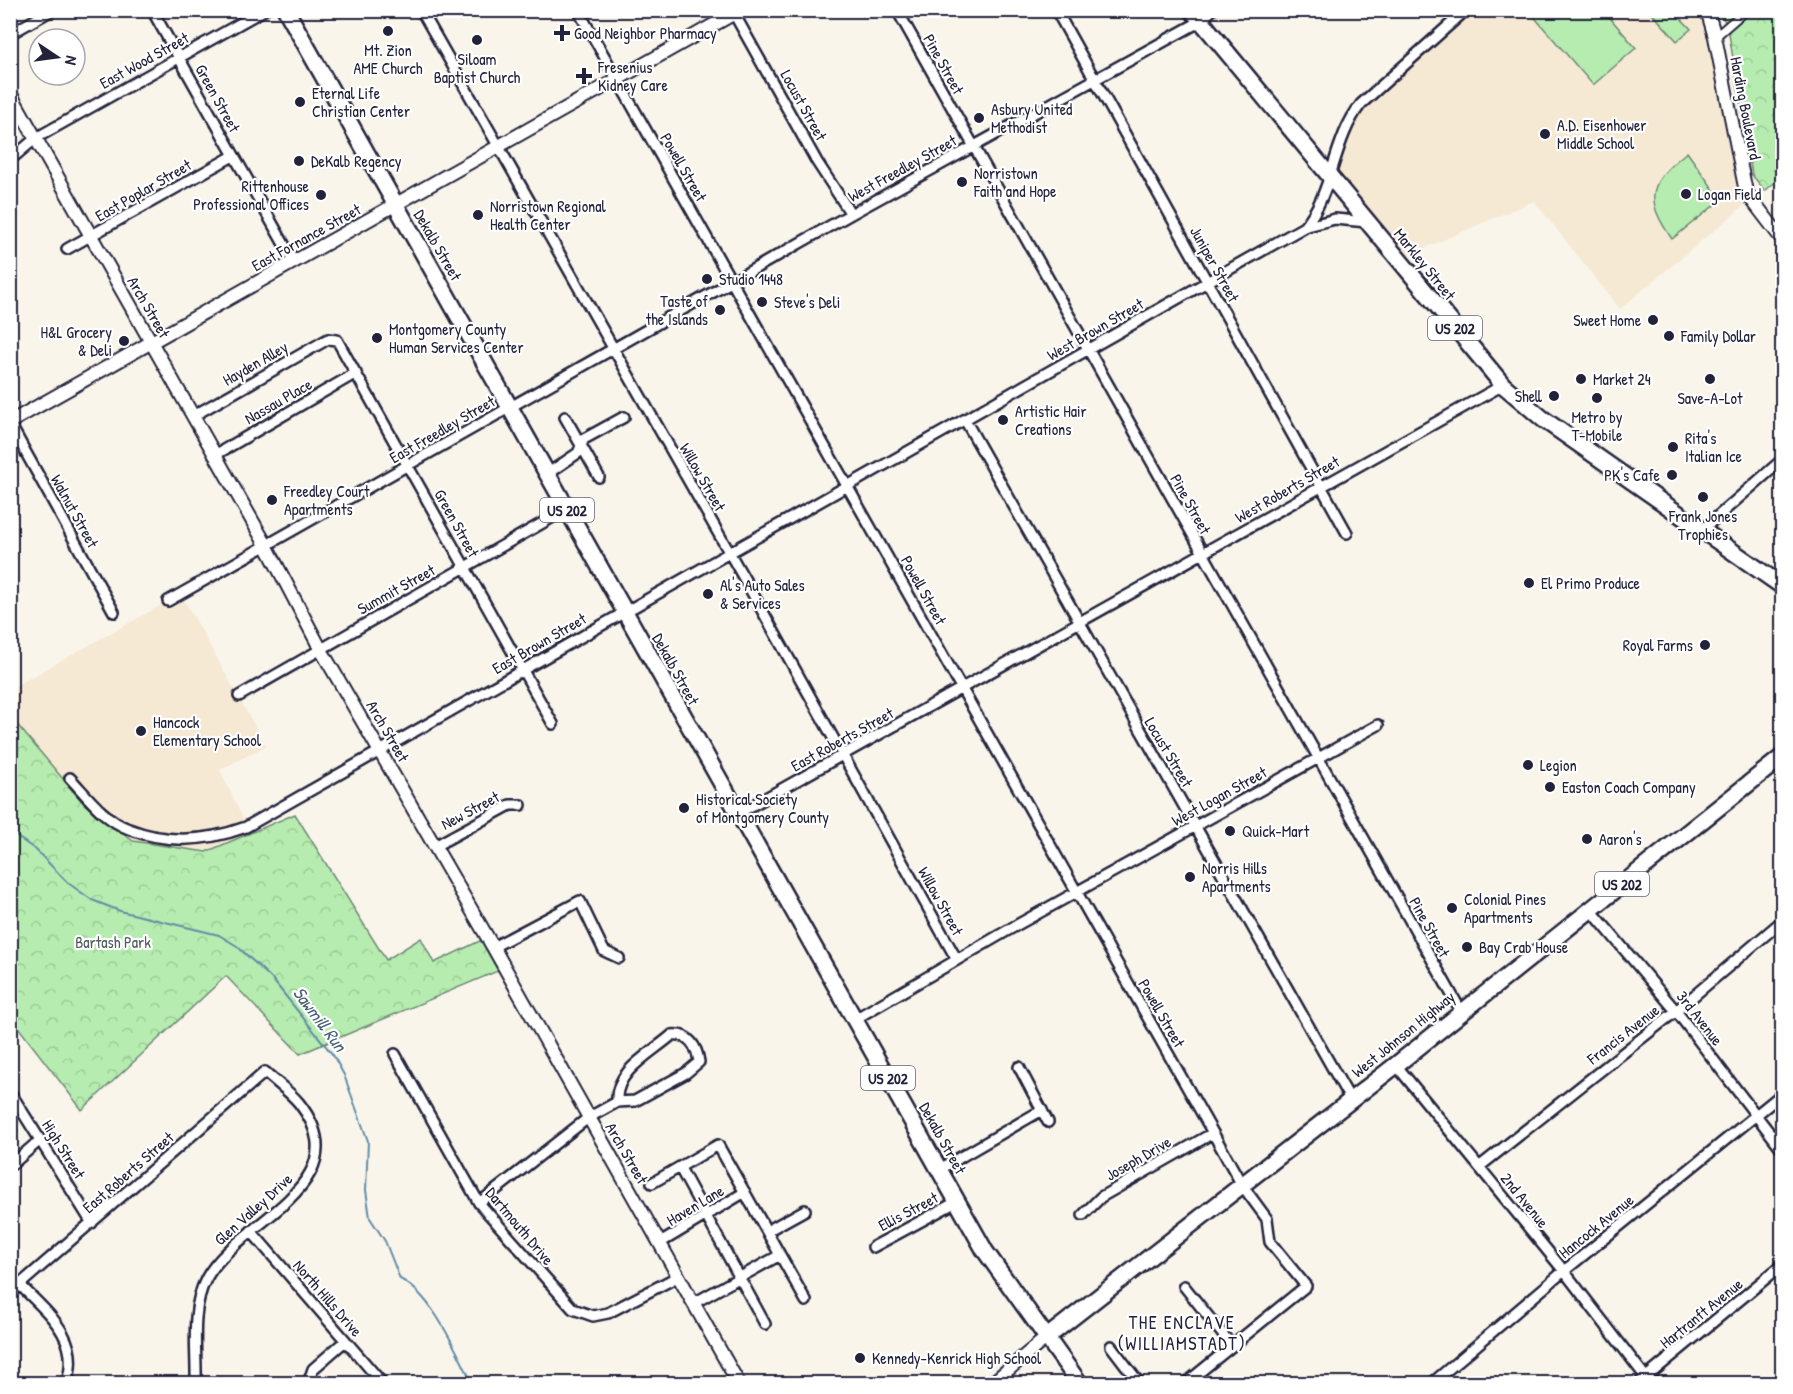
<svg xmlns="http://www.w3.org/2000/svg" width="1793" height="1394" font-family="'Patrick Hand',sans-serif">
<defs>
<pattern id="forest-crowns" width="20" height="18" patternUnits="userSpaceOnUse" patternTransform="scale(1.5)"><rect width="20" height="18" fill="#b6ecaf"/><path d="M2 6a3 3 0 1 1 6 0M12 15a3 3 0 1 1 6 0" fill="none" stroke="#9cca97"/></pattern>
</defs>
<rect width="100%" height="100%" fill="#faf5eb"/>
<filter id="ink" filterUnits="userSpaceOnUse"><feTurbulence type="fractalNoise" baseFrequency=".0167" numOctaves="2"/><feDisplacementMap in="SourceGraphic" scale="12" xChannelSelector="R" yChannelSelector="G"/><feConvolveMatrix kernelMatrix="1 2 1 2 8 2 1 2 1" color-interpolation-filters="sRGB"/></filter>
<g filter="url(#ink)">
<!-- built -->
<path fill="#f5e9d4" d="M1466 11H1707L1752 199 1620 309 1534 201 1397 260 1328 173 1349 118Z
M181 594 266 746 220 770 251 835 206 852 133 841 84 804 11 716 10 689Z"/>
<!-- grass -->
<path fill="#b6ecaf" stroke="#6c8775" stroke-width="1.5" d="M1529 11H1604L1636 48 1593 85Z
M1650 11H1674L1691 29 1677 41Z
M1687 152 1721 200 1672 239C1643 198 1649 182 1687 152Z"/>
<!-- forest -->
<path fill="url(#forest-crowns)" stroke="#6c8775" stroke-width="1.5" d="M1721 11H1782V176L1765 191 1752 175 1729 34Z
M10 716 84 804 133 841 206 852 295 814 386 960 421 938 434 963 488 937 505 968 300 1054 226 976 82 1110 11 1018Z"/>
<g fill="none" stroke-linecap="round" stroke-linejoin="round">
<!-- stream -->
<path stroke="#628da7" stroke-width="2" d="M10 832 36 850 68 883 92 900 120 911 219 935 237 946 272 979 333 1055 344 1075 368 1141 366 1190 370 1218 385 1241 400 1279C432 1294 457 1353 473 1384"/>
<defs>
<path id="pedestrian" d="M1715 37 1746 10"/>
<path id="minor" d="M152 10 294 262
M421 10 758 603 957 960
M578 10 1213 1133 1242 1185 1267 1219 1270 1242 1306 1286 1185 1384
M732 10 817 162 851 214
M897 10 1461 1011
M1056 10 1347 533
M10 34 52 10
M10 160 36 138 264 10
M1304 227 1335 219 1367 222
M67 249 233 156
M193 416 328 339 337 340 553 724
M565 417 599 477
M965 420 1350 1099
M10 424 114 612
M215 455 356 373
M547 474 578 453 584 439 624 417
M1702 530 1782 460
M168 601 851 214 1201 21 1212 10
M239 696 567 509
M70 778C87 796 104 820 129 829 167 844 208 841 246 827L1304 227C1334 192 1332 141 1361 104L1466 10
M737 814 1503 385
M435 846 510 805H521
M1591 910 1676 1011 1782 1149
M493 947 580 901 604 951 619 958
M855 1019 1017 925 1378 725
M395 1054 479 1203 573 1309 593 1316 608 1313 679 1276
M1396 1065 1564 1271 1651 1384
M1019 1067 1048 1122
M10 1092 92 1223
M10 1166 40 1140
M1479 1167 1676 1011 1782 921
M680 1168 765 1324
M940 1169 1042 1110
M652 1183 718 1145 806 1301
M479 1203 588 1118 617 1102 635 1101 686 1073 699 1062C697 1047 689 1033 672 1035 652 1053 614 1071 617 1102
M1083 1215 1101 1197 1213 1133
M251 1231 383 1384
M767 1231 805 1210
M660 1243 745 1192
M873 1247 958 1201
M20 1285C48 1313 83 1340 66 1384
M1184 1286 1232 1346
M10 1293 265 1072C276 1082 290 1092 299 1103 364 1185 236 1221 206 1279 190 1310 197 1350 196 1384
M694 1303 780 1255
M1111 1346 1140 1384
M308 1384 313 1369 345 1341
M1431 1384 1564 1271 1782 1094
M1638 1384 1782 1265"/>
<path id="tertiary" d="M1707 10 1715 37 1746 192 1782 239
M10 93 266 545 320 648 493 947 739 1384
M10 422 740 10
M991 1384 1046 1338"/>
<path id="trunk" d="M286 10 985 1251 1080 1384
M1192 10 1503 385 1543 419 1782 586
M1046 1338 1396 1065 1782 757"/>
</defs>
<!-- pedestrian casing -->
<use href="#pedestrian" stroke="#22223b" stroke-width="11"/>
<!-- minor casing -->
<use href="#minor" stroke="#22223b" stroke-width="14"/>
<!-- tertiary casing -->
<use href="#tertiary" stroke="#22223b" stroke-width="16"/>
<!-- trunk casing -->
<use href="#trunk" stroke="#22223b" stroke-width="20"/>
<!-- pedestrian -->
<use href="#pedestrian" stroke="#fff" stroke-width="7"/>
<!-- minor -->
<use href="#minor" stroke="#fff" stroke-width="9"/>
<!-- tertiary -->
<use href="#tertiary" stroke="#fff" stroke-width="12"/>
<!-- trunk -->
<use href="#trunk" stroke="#fff" stroke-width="15"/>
</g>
</g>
<!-- markers -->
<g fill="#22223b" stroke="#fff" stroke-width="2">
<circle cx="388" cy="31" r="6"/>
<path d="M559 24h6v6h6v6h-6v6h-6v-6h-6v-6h6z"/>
<circle cx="477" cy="40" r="6"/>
<path d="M581 67h6v6h6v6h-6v6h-6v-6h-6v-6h6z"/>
<circle cx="300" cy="102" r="6"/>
<circle cx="979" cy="118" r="6"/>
<circle cx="1545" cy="134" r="6"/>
<circle cx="299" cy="161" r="6"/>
<circle cx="962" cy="182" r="6"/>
<circle cx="1686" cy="194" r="6"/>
<circle cx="321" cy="195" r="6"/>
<circle cx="478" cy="215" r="6"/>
<circle cx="707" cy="279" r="6"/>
<circle cx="762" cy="302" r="6"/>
<circle cx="720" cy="310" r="6"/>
<circle cx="1653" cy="320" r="6"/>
<circle cx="1669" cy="336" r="6"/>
<circle cx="377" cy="338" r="6"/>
<circle cx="124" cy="341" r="6"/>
<circle cx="1581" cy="379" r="6"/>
<circle cx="1710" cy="379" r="6"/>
<circle cx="1554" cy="396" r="6"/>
<circle cx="1597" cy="398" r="6"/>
<circle cx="1003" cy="420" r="6"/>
<circle cx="1673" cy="447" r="6"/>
<circle cx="1672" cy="475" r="6"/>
<circle cx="1703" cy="497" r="6"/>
<circle cx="272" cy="500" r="6"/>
<circle cx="1529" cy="583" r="6"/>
<circle cx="708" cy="594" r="6"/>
<circle cx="1705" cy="645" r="6"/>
<circle cx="141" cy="731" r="6"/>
<circle cx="1528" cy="765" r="6"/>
<circle cx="1550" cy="787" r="6"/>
<circle cx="684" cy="808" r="6"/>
<circle cx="1230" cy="831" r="6"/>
<circle cx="1587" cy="839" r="6"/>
<circle cx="1190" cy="877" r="6"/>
<circle cx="1452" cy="908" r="6"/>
<circle cx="1467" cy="947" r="6"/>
<circle cx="860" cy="1358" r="6"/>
</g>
<g text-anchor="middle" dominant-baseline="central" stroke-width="4.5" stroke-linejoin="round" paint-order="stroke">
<!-- shield labels -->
<g fill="#fff" stroke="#646476" stroke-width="1.5">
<rect x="1428" y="316" width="54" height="24" rx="4.5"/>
<rect x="540" y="498" width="54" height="24" rx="4.5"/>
<rect x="1595" y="872" width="54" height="24" rx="4.5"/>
<rect x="861" y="1066" width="54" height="24" rx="4.5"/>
</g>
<g font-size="15" font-weight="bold" fill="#22223b">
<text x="1455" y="328">US 202</text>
<text x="567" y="510">US 202</text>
<text x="1622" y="884">US 202</text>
<text x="888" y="1078">US 202</text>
</g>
<!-- poi labels -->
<g font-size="16" fill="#22223b" stroke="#fff" text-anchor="start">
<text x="574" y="33">Good Neighbor Pharmacy</text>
<text x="388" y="50" text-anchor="middle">Mt. Zion<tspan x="388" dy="18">AME Church</tspan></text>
<text x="477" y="59" text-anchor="middle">Siloam<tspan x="477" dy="18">Baptist Church</tspan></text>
<text x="598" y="67">Fresenius<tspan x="598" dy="18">Kidney Care</tspan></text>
<text x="312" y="93">Eternal Life<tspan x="312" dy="18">Christian Center</tspan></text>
<text x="991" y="109">Asbury United<tspan x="991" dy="18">Methodist</tspan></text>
<text x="1557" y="125">A.D. Eisenhower<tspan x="1557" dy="18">Middle School</tspan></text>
<text x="311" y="161">DeKalb Regency</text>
<text x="974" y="173">Norristown<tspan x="974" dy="18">Faith and Hope</tspan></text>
<text x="309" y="186" text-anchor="end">Rittenhouse<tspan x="309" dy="18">Professional Offices</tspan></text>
<text x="1698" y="194">Logan Field</text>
<text x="490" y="206">Norristown Regional<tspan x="490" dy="18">Health Center</tspan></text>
<text x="719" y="279">Studio 1448</text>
<text x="708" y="301" text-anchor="end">Taste of<tspan x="708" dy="18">the Islands</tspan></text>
<text x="774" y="302">Steve's Deli</text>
<text x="1641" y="320" text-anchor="end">Sweet Home</text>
<text x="389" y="329">Montgomery County<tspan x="389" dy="18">Human Services Center</tspan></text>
<text x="112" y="332" text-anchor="end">H&amp;L Grocery<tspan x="112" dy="18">&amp; Deli</tspan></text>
<text x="1681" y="336">Family Dollar</text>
<text x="1593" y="379">Market 24</text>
<text x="1542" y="396" text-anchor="end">Shell</text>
<text x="1710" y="398" text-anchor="middle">Save-A-Lot</text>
<text x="1015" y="411">Artistic Hair<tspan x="1015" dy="18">Creations</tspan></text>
<text x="1597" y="417" text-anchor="middle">Metro by<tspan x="1597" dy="18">T-Mobile</tspan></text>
<text x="1685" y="438">Rita's<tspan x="1685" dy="18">Italian Ice</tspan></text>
<text x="1660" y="475" text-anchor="end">PK's Cafe</text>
<text x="284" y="491">Freedley Court<tspan x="284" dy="18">Apartments</tspan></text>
<text x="1703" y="516" text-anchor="middle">Frank Jones<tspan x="1703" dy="18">Trophies</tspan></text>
<text x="1541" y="583">El Primo Produce</text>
<text x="720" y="585">Al's Auto Sales<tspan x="720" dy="18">&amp; Services</tspan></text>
<text x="1693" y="645" text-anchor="end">Royal Farms</text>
<text x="153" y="722">Hancock<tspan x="153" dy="18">Elementary School</tspan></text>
<text x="1540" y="765">Legion</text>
<text x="1562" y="787">Easton Coach Company</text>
<text x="696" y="799">Historical Society<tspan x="696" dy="18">of Montgomery County</tspan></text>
<text x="1242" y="831">Quick-Mart</text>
<text x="1599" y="839">Aaron's</text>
<text x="1202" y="868">Norris Hills<tspan x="1202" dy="18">Apartments</tspan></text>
<text x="1464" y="899">Colonial Pines<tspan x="1464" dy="18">Apartments</tspan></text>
<text x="1479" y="947">Bay Crab House</text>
<text x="872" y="1358">Kennedy-Kenrick High School</text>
</g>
<!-- street labels -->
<g font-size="16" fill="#22223b" stroke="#fff">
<text transform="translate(144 60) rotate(-29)">East Wood Street</text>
<text transform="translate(944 64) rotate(61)">Pine Street</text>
<text transform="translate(218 98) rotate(61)">Green Street</text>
<text transform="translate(804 105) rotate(61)">Locust Street</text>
<text transform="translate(1746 108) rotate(79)">Harding Boulevard</text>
<text transform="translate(684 167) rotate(60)">Powell Street</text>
<text transform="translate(902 168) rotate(-29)">West Freedley Street</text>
<text transform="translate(143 190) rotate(-30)">East Poplar Street</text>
<text transform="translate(306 237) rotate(-29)">East Fornance Street</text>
<text transform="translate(438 245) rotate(60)">Dekalb Street</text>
<text transform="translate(1215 264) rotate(61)">Juniper Street</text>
<text transform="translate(1425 264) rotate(51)">Markley Street</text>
<text transform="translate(149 307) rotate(60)">Arch Street</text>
<text transform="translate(1095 329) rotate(-30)">West Brown Street</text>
<text transform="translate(255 363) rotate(-30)">Hayden Alley</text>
<text transform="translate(278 401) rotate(-30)">Nassau Place</text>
<text transform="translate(442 429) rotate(-30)">East Freedley Street</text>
<text transform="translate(703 477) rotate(60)">Willow Street</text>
<text transform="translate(1287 489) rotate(-30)">West Roberts Street</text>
<text transform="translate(1191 504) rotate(61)">Pine Street</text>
<text transform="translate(75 511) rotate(61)">Walnut Street</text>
<text transform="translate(457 523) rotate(61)">Green Street</text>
<text transform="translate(396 589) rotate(-29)">Summit Street</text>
<text transform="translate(924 590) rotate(61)">Powell Street</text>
<text transform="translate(539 643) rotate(-30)">East Brown Street</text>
<text transform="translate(676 669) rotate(61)">Dekalb Street</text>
<text transform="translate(388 731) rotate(60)">Arch Street</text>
<text transform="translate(842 739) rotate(-29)">East Roberts Street</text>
<text transform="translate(1169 752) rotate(59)">Locust Street</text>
<text transform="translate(1219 796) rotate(-29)">West Logan Street</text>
<text transform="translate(470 810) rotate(-28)">New Street</text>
<text transform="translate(941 901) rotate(61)">Willow Street</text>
<text transform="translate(1430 927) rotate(61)">Pine Street</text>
<text transform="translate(1162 1013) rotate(60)">Powell Street</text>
<text transform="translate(1700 1018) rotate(52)">3rd Avenue</text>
<text transform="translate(1403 1034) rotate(-39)">West Johnson Highway</text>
<text transform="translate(1623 1034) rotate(-38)">Francis Avenue</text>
<text transform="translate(943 1138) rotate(61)">Dekalb Street</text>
<text transform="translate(64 1149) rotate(58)">High Street</text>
<text transform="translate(627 1153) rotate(60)">Arch Street</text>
<text transform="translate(1138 1158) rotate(-30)">Joseph Drive</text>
<text transform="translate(128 1172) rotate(-41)">East Roberts Street</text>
<text transform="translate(1525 1200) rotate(51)">2nd Avenue</text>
<text transform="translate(695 1205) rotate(-31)">Haven Lane</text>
<text transform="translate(253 1209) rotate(-42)">Glen Valley Drive</text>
<text transform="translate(908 1211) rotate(-28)">Ellis Street</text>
<text transform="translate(520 1226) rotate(50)">Dartmouth Drive</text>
<text transform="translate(1596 1226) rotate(-39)">Hancock Avenue</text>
<text transform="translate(328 1298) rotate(49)">North Hills Drive</text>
<text transform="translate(1701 1313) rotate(-39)">Hartranft Avenue</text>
</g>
<!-- park labels -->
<g font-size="16" fill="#4e5f5e" stroke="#fff">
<text x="113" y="942">Bartash Park</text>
</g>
<!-- water labels -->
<g font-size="18" font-style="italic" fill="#47607a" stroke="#fff">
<text transform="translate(320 1019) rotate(53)">Sawmill Run</text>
</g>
<!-- neighbourhood labels -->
<g font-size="18" letter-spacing="1.5" fill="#22223b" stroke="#fff">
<text x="1182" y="1322">THE ENCLAVE<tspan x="1182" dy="21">(WILLIAMSTADT)</tspan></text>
</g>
</g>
<!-- margin -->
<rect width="1793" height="1394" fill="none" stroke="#fff" stroke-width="36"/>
<rect x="18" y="18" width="1757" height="1358" fill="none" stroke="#22223b" stroke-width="2" filter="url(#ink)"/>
<!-- north arrow -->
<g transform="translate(57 57) rotate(103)"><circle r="28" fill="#ffffff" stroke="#a7a7b1" stroke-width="1.5"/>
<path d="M0-4.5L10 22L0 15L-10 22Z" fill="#22223b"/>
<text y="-9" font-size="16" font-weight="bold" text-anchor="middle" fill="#22223b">N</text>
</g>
</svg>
